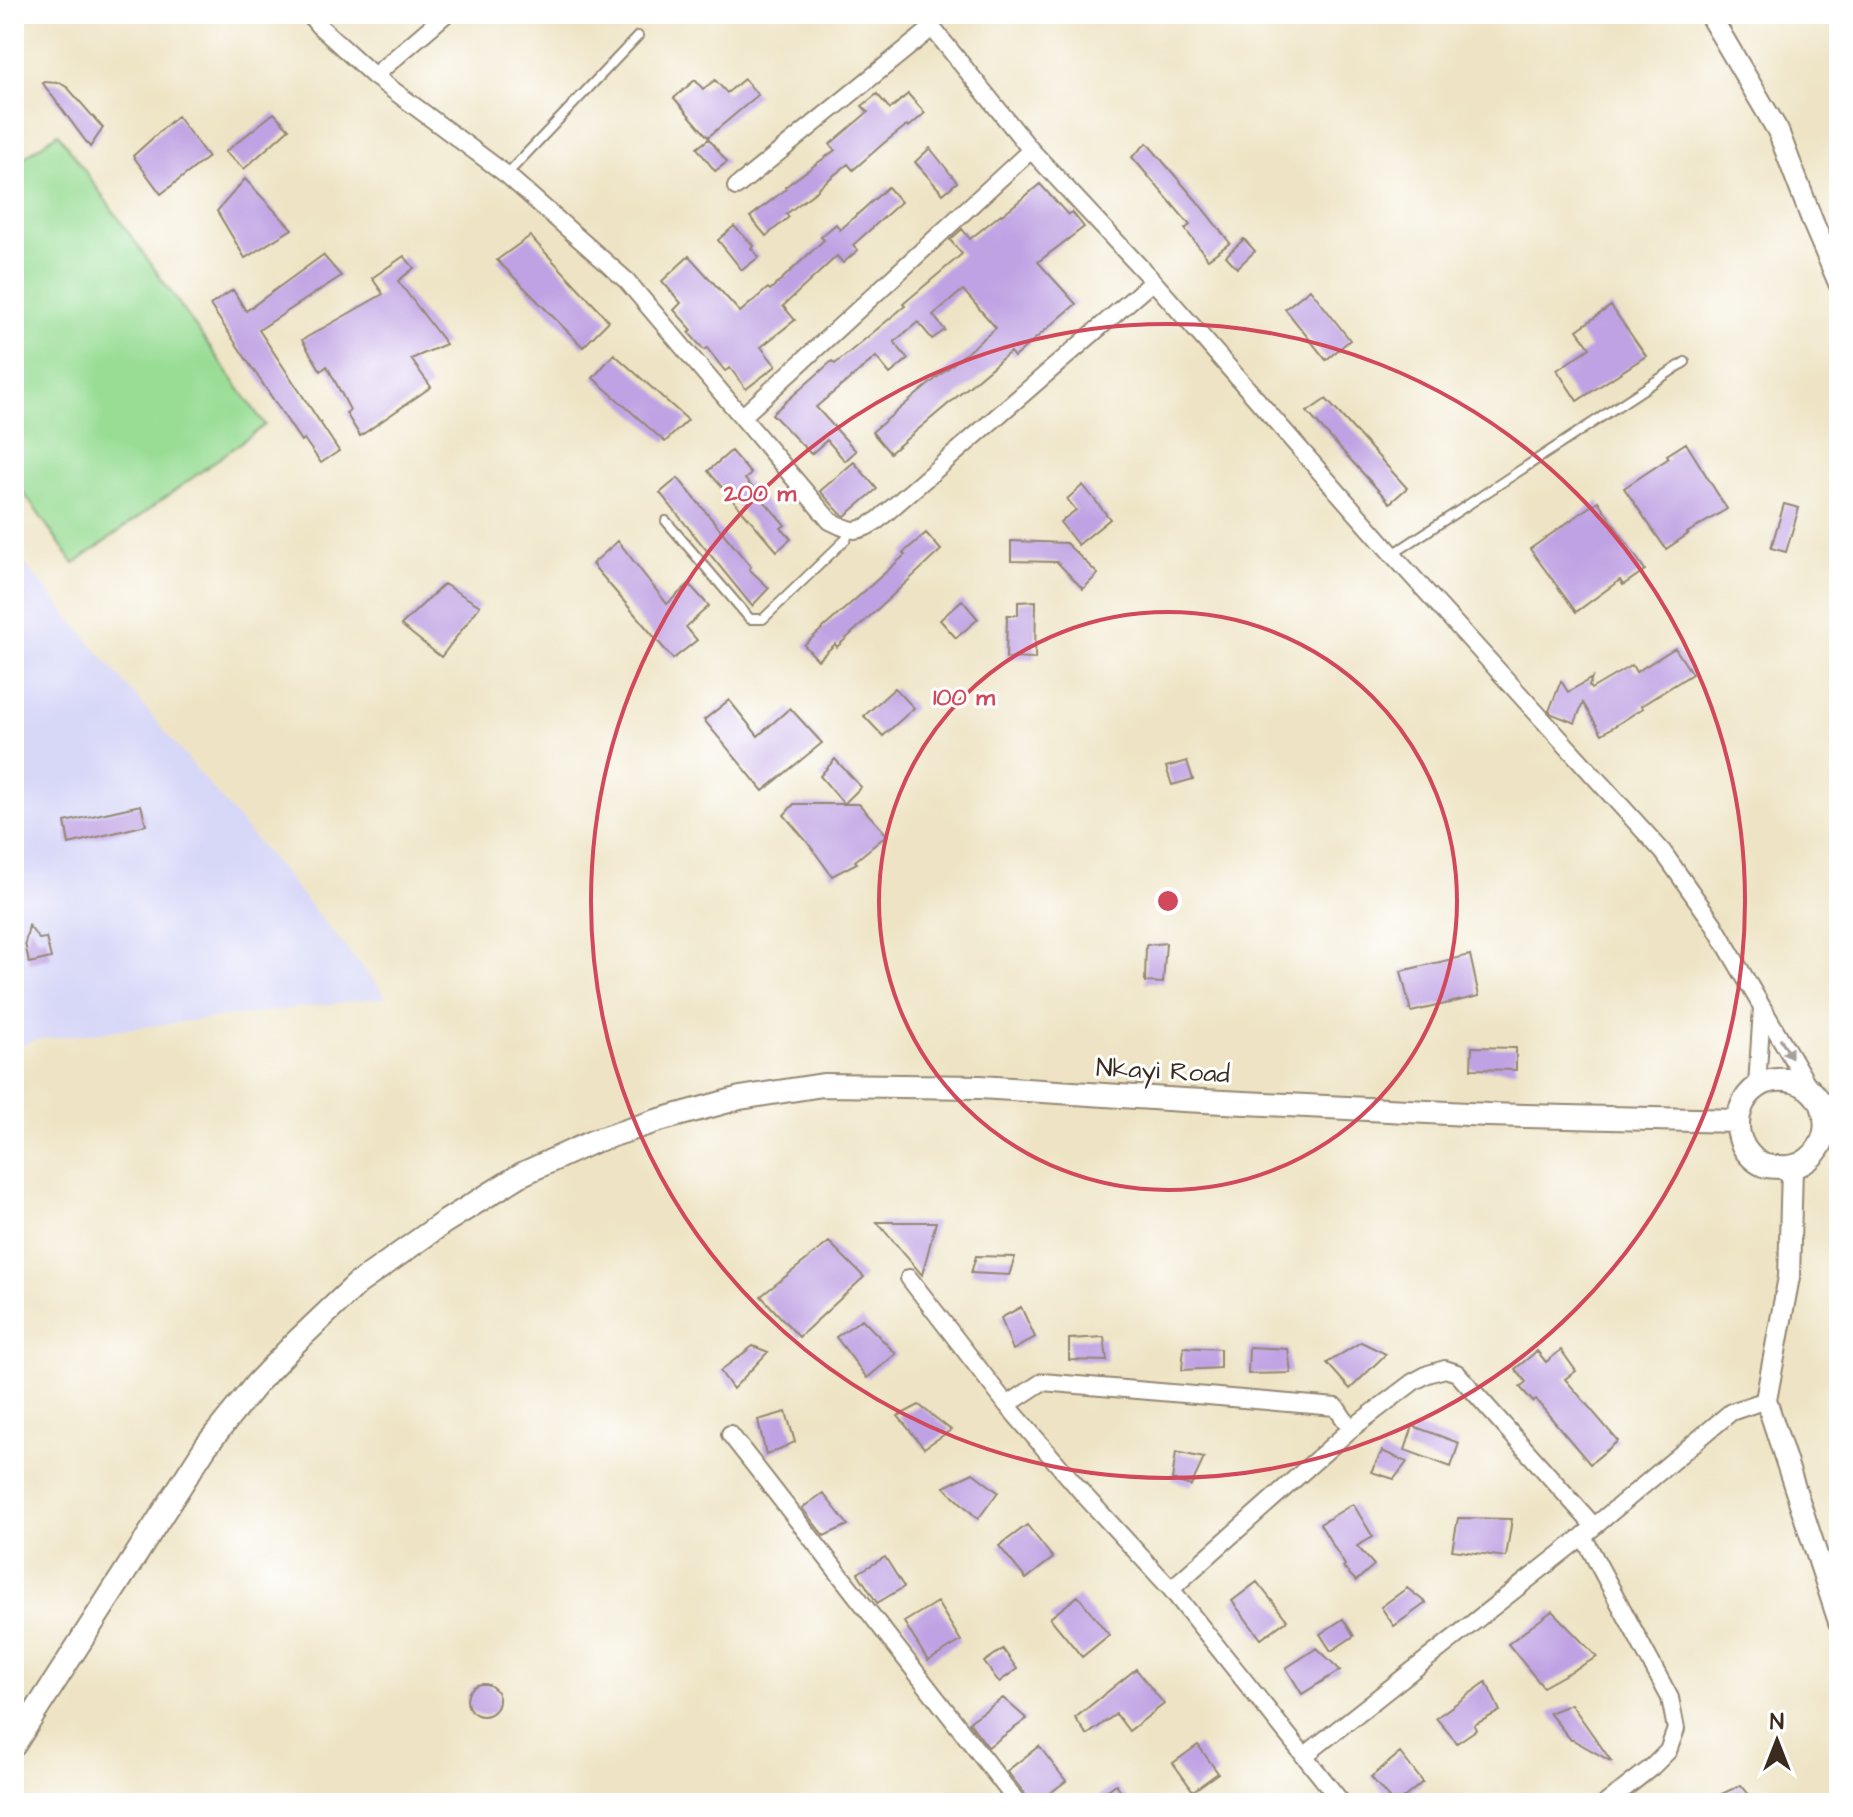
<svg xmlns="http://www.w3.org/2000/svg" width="1853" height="1817" font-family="'Architects Daughter',sans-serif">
<rect width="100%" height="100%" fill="#fff"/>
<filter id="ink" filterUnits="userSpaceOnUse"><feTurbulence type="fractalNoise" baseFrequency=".0125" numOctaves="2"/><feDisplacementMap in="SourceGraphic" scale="16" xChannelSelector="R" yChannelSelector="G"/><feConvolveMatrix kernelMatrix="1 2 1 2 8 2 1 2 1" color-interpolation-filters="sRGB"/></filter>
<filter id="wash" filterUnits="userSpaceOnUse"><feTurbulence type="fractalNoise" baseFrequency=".006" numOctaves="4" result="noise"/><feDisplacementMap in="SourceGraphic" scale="32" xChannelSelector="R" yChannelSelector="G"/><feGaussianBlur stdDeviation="1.8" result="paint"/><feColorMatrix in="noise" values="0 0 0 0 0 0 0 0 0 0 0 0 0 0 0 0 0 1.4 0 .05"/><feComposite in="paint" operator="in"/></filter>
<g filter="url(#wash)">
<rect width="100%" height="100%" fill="#eee4c5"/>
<!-- built -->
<path fill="#d7d7f8" d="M14 551 387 997 35 1040 14 1047Z"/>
<!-- green -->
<path fill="#99dd95" stroke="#6a845a" stroke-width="2" d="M58 133 265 425 74 564 14 479V165Z"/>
<g id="blocks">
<!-- building -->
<path fill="#bfa2e3" d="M744 79 758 95 708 137 674 98 695 80 703 89 715 80 727 93Z
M42 82 60 83 68 88 103 128 90 147Z
M877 94 890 109 908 94 925 113 909 127 907 125 884 143 853 170 848 164 818 188V190L786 214 789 217 766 236 750 217 786 189 785 187 835 150 830 144 868 112 862 106Z
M274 113 289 129 244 169 225 152Z
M177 116 208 157 161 194 133 156Z
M709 139 727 162 715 171 697 148Z
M1147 143 1196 200 1230 243 1208 259 1185 229 1190 225 1132 157Z
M930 148 957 182 943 194 915 162Z
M245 179 292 229 245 258 217 211Z
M1040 184 1068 215 1072 212 1084 227 1038 262 1076 304 1014 357 1010 352 890 453 872 432 996 328 963 290 933 315 945 330 932 339 918 322 894 342 908 359 890 374 876 357 816 407 856 451 845 461 827 440 811 454 772 414 832 361 835 364 905 306 903 304 962 254 950 240 962 229 970 239 1001 214 1002 215Z
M888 187 901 202 853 245 858 250 843 263 837 256 783 306 795 320 761 347 776 366 746 389 730 368 725 371 707 348 704 350 689 333 692 330 674 310 681 303 662 281 689 256 740 312 768 288 770 290 824 240 821 237 836 224 840 230Z
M734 226 754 246 751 248 759 257 742 270 718 240Z
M530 236 609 321 583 347 497 260Z
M1244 239 1255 251 1237 268 1226 256Z
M323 255 341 276 259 330 339 451 321 463 304 439 301 441 210 305 233 290 246 311Z
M404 256 414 268 398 281 446 344 411 359 431 387 360 436 346 413 350 410 327 366 321 371 302 340 383 294 372 278Z
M1310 289 1350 340 1326 360 1285 309Z
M1611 306 1646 356 1577 401 1557 370 1590 348 1577 330Z
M614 354 688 420 665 442 593 378Z
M1326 399 1407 488 1390 503 1307 412Z
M1686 443 1727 509 1687 533 1688 534 1666 549 1624 488 1669 458 1667 455Z
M731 451 751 474 745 479 785 525 781 528 791 539 777 551 708 471Z
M854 462 877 489 845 516 840 513 820 491Z
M678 478 751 567 749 569 769 588 752 606 660 493Z
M1083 485 1110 519 1078 545 1060 522 1076 510 1067 499Z
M1598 501 1645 570 1623 585 1620 580 1576 612 1530 549Z
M1784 504 1799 508 1786 552 1771 548Z
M926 533 941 550 837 647 835 644 818 660 804 645 905 555 903 553Z
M618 541 667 604 689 584 709 606 686 627 697 640 673 659 592 564Z
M1011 541 1066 543 1098 574 1083 589 1057 562 1011 561Z
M444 584 480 606 441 657 401 625Z
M962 600 978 619 956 638 940 620Z
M1036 601 1035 659 1006 658 1007 615H1018V602Z
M1675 648 1692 674 1641 706 1643 708 1602 734 1583 703 1575 723 1552 714 1549 711 1561 681 1568 692 1592 678 1589 686 1591 689 1632 665 1636 672Z
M895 688 914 708 883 736 864 716Z
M729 700 758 736 790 708 822 743 763 791 704 720Z
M835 759 861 787 844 804 820 776Z
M1187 761 1193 779 1172 785 1166 767Z
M794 804H859L887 835 855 861 857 863 832 876 808 843 784 815Z
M141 805 146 825 69 844 65 822Z
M29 926 39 939 46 938 51 958 29 963 25 943Z
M1166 943 1163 983 1145 982 1146 945Z
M1470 955 1479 996 1411 1012 1401 971Z
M1472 1047 1516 1048V1070L1471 1069Z
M877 1222H936L922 1275Z
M829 1242 864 1277 799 1337 761 1296Z
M976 1256 1015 1257 1009 1275 971 1273Z
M1021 1307 1035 1337 1013 1350 1001 1318Z
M862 1319 896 1354 867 1378 836 1337Z
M1104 1337 1107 1361 1069 1360V1339Z
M1361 1342 1386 1354 1350 1389 1327 1363Z
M753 1346 768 1352 733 1389 720 1371Z
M1184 1347 1220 1349V1368L1182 1370Z
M1249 1347 1288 1349 1291 1373 1248 1374Z
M1561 1350 1576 1371 1565 1379 1618 1441 1590 1464 1536 1400 1533 1402 1520 1387 1526 1382 1515 1369 1537 1351 1546 1362Z
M919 1405 951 1430 924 1448 898 1416Z
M786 1412 795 1442 766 1455 758 1420Z
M1413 1426 1459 1443 1451 1467 1405 1450Z
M1382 1451 1407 1462 1394 1479 1371 1472Z
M1176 1452 1204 1458 1191 1486 1172 1480Z
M973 1473 998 1492 978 1519 944 1487Z
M823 1493 848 1525 824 1536 802 1508Z
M1353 1504 1373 1537 1357 1546 1374 1565 1356 1581 1343 1567 1345 1565 1320 1524Z
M1458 1518 1512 1519 1506 1557 1452 1550Z
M1027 1525 1053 1558 1026 1579 999 1546Z
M885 1557 904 1587 877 1603 858 1573Z
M1257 1582 1287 1620 1261 1639 1232 1601Z
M1407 1588 1426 1603 1394 1626 1381 1607Z
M1078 1596 1109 1635 1082 1657 1050 1618Z
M937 1602 961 1641 928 1661 904 1622Z
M1552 1611 1597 1657 1543 1687 1508 1644Z
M1343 1619 1354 1636 1331 1651 1320 1634Z
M1317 1648 1340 1670 1302 1694 1286 1668Z
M1003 1649 1017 1669 999 1682 984 1662Z
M1136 1669 1164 1704 1129 1731 1116 1714 1087 1735 1075 1718Z
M1486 1682 1500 1711 1474 1725 1476 1730 1457 1743 1436 1718Z
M467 1700a16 16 0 1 1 32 0a16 16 0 1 1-32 0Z
M1003 1698 1027 1719 988 1747 969 1722Z
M1571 1704 1612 1762 1573 1740H1571L1549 1713Z
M1198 1745 1218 1773 1193 1791 1173 1763Z
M1039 1746 1066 1781 1037 1803H1032L1007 1771Z
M1400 1753 1423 1782 1397 1803H1393L1371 1777Z
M1116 1784 1130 1803H1090Z
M1741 1785 1756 1803H1702Z"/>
</g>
</g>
<g filter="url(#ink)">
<use href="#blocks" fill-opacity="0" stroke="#948772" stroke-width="2"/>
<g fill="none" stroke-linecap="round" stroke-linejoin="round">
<defs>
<path id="service" d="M507 174 638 36
M666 521 750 619H763L846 539 850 531
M1393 554 1685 362"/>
<path id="minor" d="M309 14 318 25 374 76 507 175 627 281 830 521C853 532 856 534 878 520L1153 281
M921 14 1031 150 1153 281 1392 554 1663 852 1713 923 1810 1089
M374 76 446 14
M736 187 932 28
M743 416 1031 150
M1757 1086 1762 1008
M909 1278 1007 1405 1085 1496 1171 1589 1342 1803
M1007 1405 1042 1382 1336 1407 1351 1429
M730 1434 1018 1803
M1583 1536 1670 1698 1676 1729 1668 1751 1652 1767 1606 1803
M1171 1589 1351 1429 1413 1382 1428 1374 1445 1369 1457 1373 1593 1525
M1304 1756 1583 1536 1731 1412 1766 1400"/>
<path id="tertiary" d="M1709 14 1778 131 1814 225 1839 283
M1792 1168 1789 1277 1766 1400 1839 1622"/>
<path id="secondary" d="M1821 1102C1828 1121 1828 1138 1814 1154 1805 1164 1794 1168 1781 1167 1776 1167 1768 1167 1763 1165 1717 1141 1739 1070 1792 1081 1799 1082 1808 1087 1813 1093 1816 1096 1818 1100 1821 1102 1825 1105 1834 1106 1839 1108
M14 1745 206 1446 257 1383 295 1343 357 1284 443 1223 522 1174 592 1142 656 1121 740 1098 823 1085 980 1087 1183 1100 1488 1115 1737 1121"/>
</defs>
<!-- service casing -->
<use href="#service" stroke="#948772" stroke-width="12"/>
<!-- minor casing -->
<use href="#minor" stroke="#948772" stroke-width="20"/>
<!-- tertiary casing -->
<use href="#tertiary" stroke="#948772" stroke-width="24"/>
<!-- secondary casing -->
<use href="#secondary" stroke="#948772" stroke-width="26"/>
<!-- service -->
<use href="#service" stroke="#fff" stroke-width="8"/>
<!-- minor -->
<use href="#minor" stroke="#fff" stroke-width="16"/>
<!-- tertiary -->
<use href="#tertiary" stroke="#fff" stroke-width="20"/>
<!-- secondary -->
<use href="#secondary" stroke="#fff" stroke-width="22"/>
</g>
<!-- one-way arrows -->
<defs><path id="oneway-solid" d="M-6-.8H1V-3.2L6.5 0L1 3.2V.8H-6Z" transform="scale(2)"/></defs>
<use fill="#a79f9a" href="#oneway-solid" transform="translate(1786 1048) rotate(60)"/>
</g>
<!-- distance rings -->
<g fill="none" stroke="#d1495b" stroke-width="4">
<circle cx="1168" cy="901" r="289"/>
<circle cx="1168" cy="901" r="577"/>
</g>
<g text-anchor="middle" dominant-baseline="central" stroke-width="6" stroke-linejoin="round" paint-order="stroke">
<!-- street labels -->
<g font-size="26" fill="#3b2a1e" stroke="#fff">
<text transform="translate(1163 1071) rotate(3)">Nkayi Road</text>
</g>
</g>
<circle cx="1168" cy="901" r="12" fill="#d1495b" stroke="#fff" stroke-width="4"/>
<g font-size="24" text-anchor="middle" font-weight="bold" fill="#d1495b" stroke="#fff" stroke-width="6" stroke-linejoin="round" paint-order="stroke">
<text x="760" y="501">200 m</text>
<text x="964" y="705">100 m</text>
</g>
<!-- margin -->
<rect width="1853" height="1817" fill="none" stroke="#fff" stroke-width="48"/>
<!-- north arrow -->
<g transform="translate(1777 1741)" stroke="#ffffff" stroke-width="6" paint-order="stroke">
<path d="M0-6L14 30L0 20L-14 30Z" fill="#3b2a1e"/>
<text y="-12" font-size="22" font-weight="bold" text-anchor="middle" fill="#3b2a1e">N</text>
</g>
</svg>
